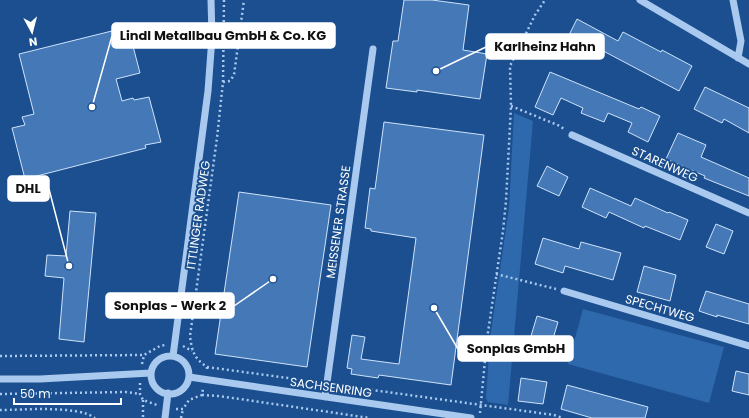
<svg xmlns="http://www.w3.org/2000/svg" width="749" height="418" font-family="Poppins,sans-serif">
<rect width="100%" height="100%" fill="#1b4f8f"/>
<!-- green -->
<path fill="#2e69ad" d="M514 113 533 121 508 405 488 402 486 398 490 339 509 208Z
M583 309 724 347 709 403 568 364Z"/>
<!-- building -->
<path fill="#4478b7" stroke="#cfe3fa" d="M404 0H432L469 5 463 50 487 54 480 99 417 90V92L386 88 393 41H398Z
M577 19 618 41 623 32 661 52 662 50 692 66 679 91 592 45 589 50 567 39Z
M128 27 140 73 116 79 122 101 133 98 134 100 149 97 161 142 145 145 146 148 25 179 12 128 25 125 22 117 34 114 19 54Z
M550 72 639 109 641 107 660 116 648 142 628 132 632 123 608 113 604 122 581 113 583 108 561 98 553 115 535 107Z
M705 87 749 108V133L724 119 722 123 694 109Z
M384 122 484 135 451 385 379 375 378 378 351 374 352 369 347 368 352 335 365 337 361 359 399 364 416 238 371 231V229L365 228 370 188 375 189Z
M678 133 706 145 701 157 749 178V196L704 178 705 176 666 159Z
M547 166 568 177 559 196 537 186Z
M590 188 631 206 635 198 668 213 669 212 688 220 680 240 645 226 644 228 609 212 606 218 582 207Z
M239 192 331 205 307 367 215 354Z
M70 211 96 213 84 342 59 339 64 278 45 276 47 255 66 256Z
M716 224 733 231 724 254 706 247Z
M543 238 579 249 581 242 621 253 613 280 565 266 563 273 535 264Z
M644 266 676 275 670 301 637 292Z
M706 291 749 304V324L717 315V317L699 311Z
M537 316 558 322 549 352 528 346Z
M736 371 749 374V395L732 391Z
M521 378 547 382 543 404 518 401Z
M567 385 648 407 645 418H592L561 409Z"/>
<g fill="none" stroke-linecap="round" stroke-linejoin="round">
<!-- path -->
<path stroke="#a9c9ee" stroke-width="2.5" stroke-dasharray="2 3" stroke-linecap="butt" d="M223 82 230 81 234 75 244 0
M511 106 560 126 565 130
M496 274 556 289
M183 346 192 351
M0 356 144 355
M142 364 144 355 160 346 165 345
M207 367 317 382
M207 369V367C194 358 192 352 190 336L217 138 223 82 224 0
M140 383V394L143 400 157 405
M336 385 554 415 563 418
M0 394 126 392 140 394
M202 395 219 396 370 418
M143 400V418
M176 409H183L189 400 202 395 203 388
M0 410C22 410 78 405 95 418
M480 413 487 339 503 231 506 201 511 106 510 66 535 15 545 0
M181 418 183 409"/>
<!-- minor -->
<path stroke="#a9c9ee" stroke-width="7" d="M640 0 749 64
M733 0 741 41 738 58
M572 135 749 213
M564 291 749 346
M173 356 208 91 212 37 211 0
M151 375a19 19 0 1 1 38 0a19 19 0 1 1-38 0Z
M189 377 471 418
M0 379H40L151 373
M325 397 373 49
M165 418 168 393"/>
</g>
<g text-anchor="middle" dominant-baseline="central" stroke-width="4" stroke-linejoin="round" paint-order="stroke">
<!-- street labels -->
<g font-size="12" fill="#fff" stroke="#1b4f8f">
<text transform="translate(665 164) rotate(24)">STARENWEG</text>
<text transform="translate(198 215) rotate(-82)">ITTLINGER RADWEG</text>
<text transform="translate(338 222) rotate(-82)">MEISSENER STRASSE</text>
<text transform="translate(660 308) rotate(16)">SPECHTWEG</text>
<text transform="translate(331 387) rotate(8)">SACHSENRING</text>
</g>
</g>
<!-- callouts -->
<path fill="none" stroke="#fff" stroke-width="1.5" d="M92 107L112 36M436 71L486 47M69 266L49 189M273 279L234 306M434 308L458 349"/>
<g fill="#fff" stroke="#1b4f8f" stroke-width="1.5">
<circle cx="92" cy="107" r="4"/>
<circle cx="436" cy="71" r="4"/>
<circle cx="69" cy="266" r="4"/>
<circle cx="273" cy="279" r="4"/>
<circle cx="434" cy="308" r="4"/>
</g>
<g fill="#fff" stroke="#fff" stroke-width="1.5">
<rect x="112" y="23" width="223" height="25" rx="4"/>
<rect x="486" y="34" width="118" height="25" rx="4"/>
<rect x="8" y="176" width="41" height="25" rx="4"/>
<rect x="106" y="293" width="128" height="25" rx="4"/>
<rect x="458" y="336" width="115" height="25" rx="4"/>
</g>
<g font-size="13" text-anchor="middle" font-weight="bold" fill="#111">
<text x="223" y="40">Lindl Metallbau GmbH &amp; Co. KG</text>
<text x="545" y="51">Karlheinz Hahn</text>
<text x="28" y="193">DHL</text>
<text x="170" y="310">Sonplas - Werk 2</text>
<text x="516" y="353">Sonplas GmbH</text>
</g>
<!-- north arrow -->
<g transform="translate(32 32) rotate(173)" stroke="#1b4f8f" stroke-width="3" paint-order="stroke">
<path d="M0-3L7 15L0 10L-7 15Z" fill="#ffffff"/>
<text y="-6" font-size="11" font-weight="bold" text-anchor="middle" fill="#ffffff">N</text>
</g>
<!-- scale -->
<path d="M14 398v6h107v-6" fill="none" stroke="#ffffff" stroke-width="2"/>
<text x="20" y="398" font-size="12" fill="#ffffff" stroke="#1b4f8f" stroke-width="3" paint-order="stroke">50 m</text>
</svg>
